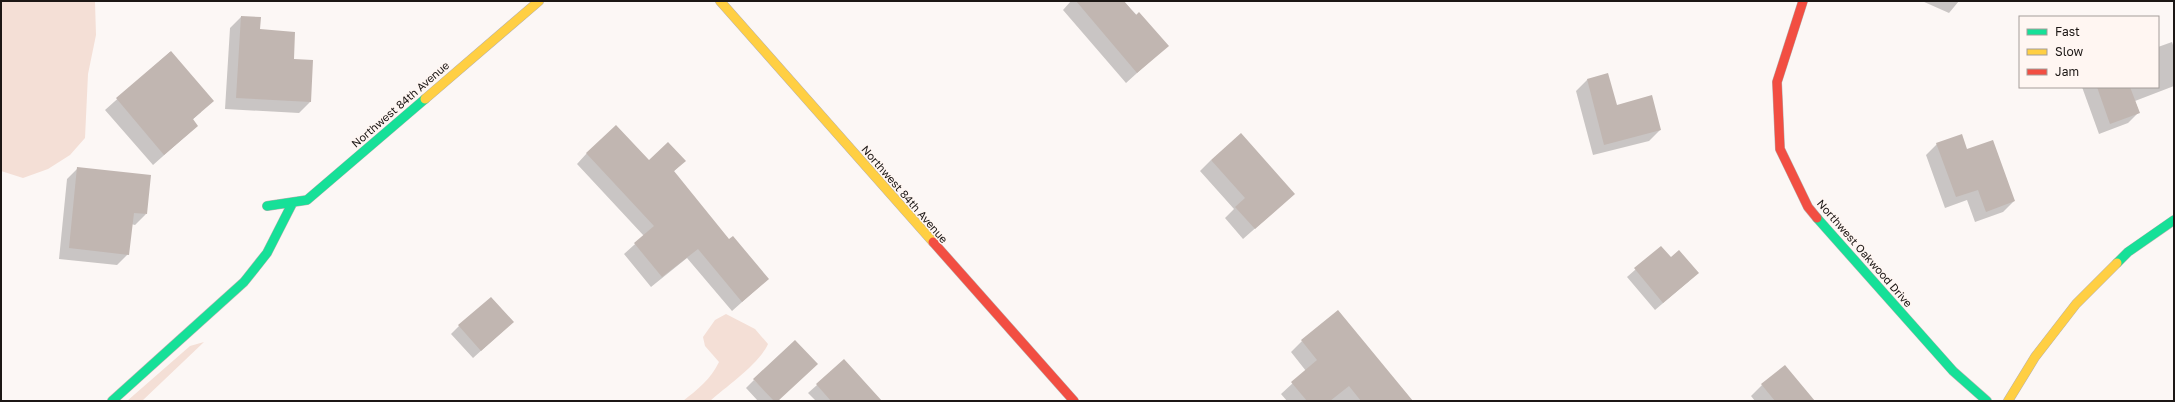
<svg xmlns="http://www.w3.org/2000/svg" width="2175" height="402" font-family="'Golos Text',sans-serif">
<rect width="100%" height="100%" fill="#fcf7f5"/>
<!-- green -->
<path fill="#f4dfd6" d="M1 1 95 2 96 35 88 74 85 138 70 155 48 169 23 178 1 171Z
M726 314 755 329 768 344C759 364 727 386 710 401H683C697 390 711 379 719 362L705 346 703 337 715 320Z
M204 342 142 401H127L190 346Z"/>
<!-- shadow -->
<path fill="#0003" d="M1071 1H1123L1167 46 1126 83 1063 10Z
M1922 1H1959L1949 13Z
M241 17 293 60 310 102 299 113 225 109 230 28Z
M2172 42 2174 48V86L2135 101 2139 112 2128 123 2099 134 2082 87H2158V47Z
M170 52 201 112 192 120 197 126 153 165 105 110Z
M1607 75 1616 106 1660 130 1649 141 1593 155 1576 91 1587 80Z
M1937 144 1967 150 2014 201 2003 212 1975 222 1967 200 1945 208 1926 155Z
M587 153 649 161H684L673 172 729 240 768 279 732 311 687 258 651 287 624 254 644 236 577 164Z
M1211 160 1294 194 1243 239 1225 218 1234 209 1200 171Z
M78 168 146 214 135 225 131 224 128 254 117 265 59 259 67 179Z
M1661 247 1689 281 1655 310 1627 277Z
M459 326 504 330 473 358 451 334Z
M1302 341 1412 401H1287L1281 394 1306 371 1291 352Z
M844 361 880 401H816L808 393Z
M754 380 777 401H758L746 388Z
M1762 385 1813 401H1755L1751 396Z"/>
<!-- building -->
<path fill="#c1b6b1" d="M1076 1H1124L1136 15 1139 12 1169 46 1137 73Z
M241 16 261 17 260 29 295 32 294 59 313 60 311 102 236 98Z
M171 51 214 101 193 119 198 126 164 155 116 98Z
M1608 73 1617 105 1652 95 1661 130 1604 145 1587 79Z
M2097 87H2130L2140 113 2110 124Z
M616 125 649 160 668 142 686 161 674 171 729 239 733 236 769 279 742 302 698 249 662 277 634 243 654 226 586 153Z
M1241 133 1295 194 1255 229 1235 207 1245 198 1211 160Z
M1962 134 1967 149 1993 140 2015 201 1986 212 1978 190 1956 197 1936 143Z
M77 167 151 175 147 214 134 213 129 255 69 248Z
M1661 246 1671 257 1679 250 1699 273 1663 303 1634 268Z
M491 297 514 322 481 351 458 325Z
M1338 310 1413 401H1361L1349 386 1330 401H1307L1291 382 1317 360 1301 340Z
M795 340 818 364 778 401H774L753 379Z
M844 359 882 401H831L816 384Z
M1785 365 1815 401H1775L1761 384Z"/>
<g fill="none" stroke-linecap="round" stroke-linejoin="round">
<defs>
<path id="fast" d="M267 206 307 200 425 99
M1817 218 1953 371 1987 401
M2117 263 2128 252 2174 220
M112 401 244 282 267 253 293 202"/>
<path id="slow" d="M720 1 933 242
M425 99 539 1
M2008 401 2035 357 2076 304 2117 263"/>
<path id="jam" d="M1803 1 1777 82 1780 149 1808 207 1817 218
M933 242 1074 401"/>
</defs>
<!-- fast casing -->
<use href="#fast" stroke="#b6b1af" stroke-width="10"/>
<!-- slow casing -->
<use href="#slow" stroke="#b6b1af" stroke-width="10"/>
<!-- jam casing -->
<use href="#jam" stroke="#b6b1af" stroke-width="10"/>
<!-- fast -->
<use href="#fast" stroke="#16e098" stroke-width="9"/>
<!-- slow -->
<use href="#slow" stroke="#ffcf43" stroke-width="9"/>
<!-- jam -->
<use href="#jam" stroke="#f24e42" stroke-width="9"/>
</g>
<g text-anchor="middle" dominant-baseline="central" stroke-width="3" stroke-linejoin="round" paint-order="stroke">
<!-- street labels -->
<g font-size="11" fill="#1c1715" stroke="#fff6f2">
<text transform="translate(400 104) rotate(-41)">Northwest 84th Avenue</text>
<text transform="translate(905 194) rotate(49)">Northwest 84th Avenue</text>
<text transform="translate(1865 253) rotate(49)">Northwest Oakwood Drive</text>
</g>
</g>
<!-- border -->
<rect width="2175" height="402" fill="none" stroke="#1c1715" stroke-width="4"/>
<!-- legend -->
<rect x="2019" y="16" width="140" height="72" fill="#fff6f2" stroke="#a49d9a"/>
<rect x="2027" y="29" width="20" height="6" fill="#16e098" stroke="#a49d9a"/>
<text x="2055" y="36" font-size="12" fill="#1c1715">Fast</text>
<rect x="2027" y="49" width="20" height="6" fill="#ffcf43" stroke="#a49d9a"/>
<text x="2055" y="56" font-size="12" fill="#1c1715">Slow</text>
<rect x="2027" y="69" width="20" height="6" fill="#f24e42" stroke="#a49d9a"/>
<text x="2055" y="76" font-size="12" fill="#1c1715">Jam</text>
</svg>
